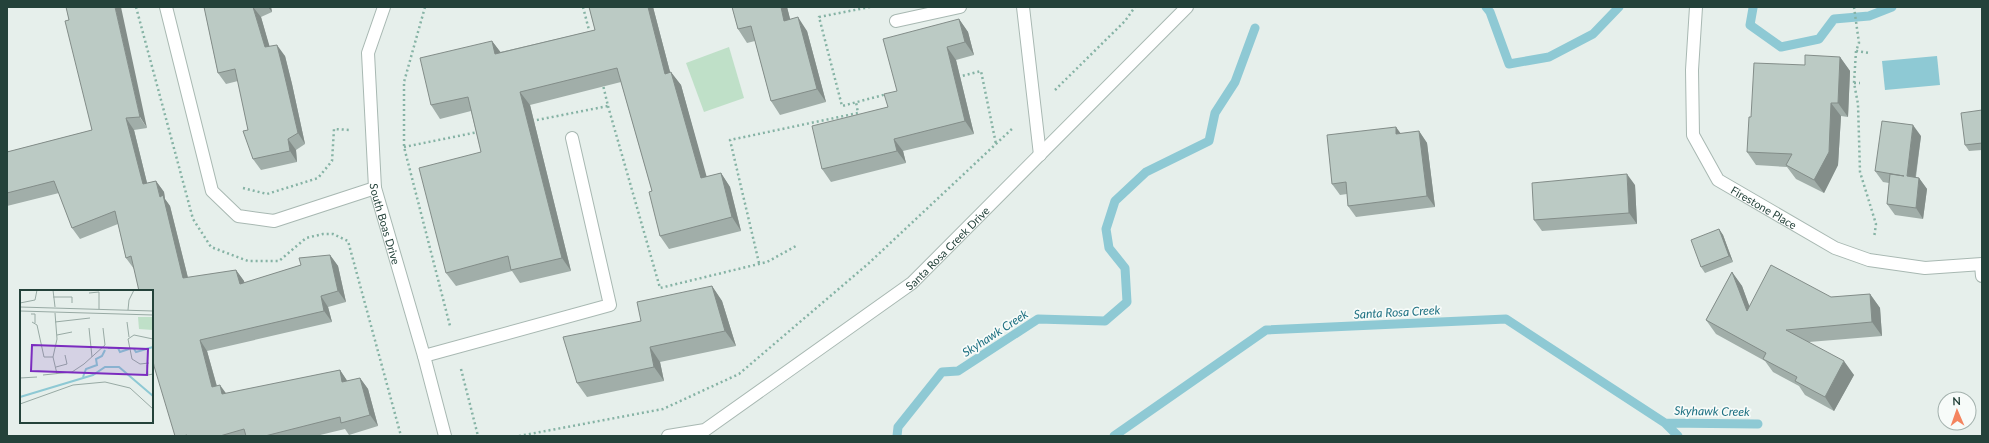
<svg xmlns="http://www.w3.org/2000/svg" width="1989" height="443" font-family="Lato,sans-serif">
<rect width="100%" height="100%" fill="#e6efeb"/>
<!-- green -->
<path fill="#bfe0c8" d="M729 47 744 98 704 112 686 63Z"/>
<!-- water -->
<path fill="#8ec9d4" d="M1937 56 1940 85 1885 90 1882 61Z"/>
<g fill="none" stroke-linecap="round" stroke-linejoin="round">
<!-- stream -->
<path stroke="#8ec9d4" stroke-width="9" d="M1486 7 1490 12 1509 64 1549 57 1593 34 1619 7
M1753 8 1750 25 1781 47 1819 39 1834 19 1869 16 1892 7
M1665 423 1758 424
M897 436 898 427 942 372 958 371 1038 319 1105 321 1127 302 1125 268 1109 248 1106 229 1115 201 1146 172 1209 141 1215 113 1235 82 1255 28
M1114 436 1266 330 1506 319 1665 423 1678 436"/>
<defs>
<path id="lane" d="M1023 7 1040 155
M896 21 960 7
M1981 265 1982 276
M424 356 610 305 572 138"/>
<g id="street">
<path d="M166 7 212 191 238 216 274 221 375 188"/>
<path id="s1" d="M384 7 368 53 375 188 424 356 445 436"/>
<path id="s2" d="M1696 7 1692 70 1693 135 1718 180 1835 248 1869 260 1925 268 1982 264"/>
<path id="s3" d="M668 436 705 430 912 283 1187 7"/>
</g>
</defs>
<!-- lane casing -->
<use href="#lane" stroke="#a8b8b2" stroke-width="14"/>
<!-- street casing -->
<use href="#street" stroke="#a8b8b2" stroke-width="14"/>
<!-- path -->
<path stroke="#86b3a5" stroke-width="2.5" stroke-dasharray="2 3" stroke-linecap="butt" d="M136 7 193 219 211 247 248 261H279L306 238 323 234H333L348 241 401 436
M425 7 404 82V147L450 326
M583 7 590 34
M870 7 819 17 842 106 887 94
M1854 7 1859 43 1856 51 1870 53
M1856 51 1854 83 1858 104 1860 172 1876 224 1874 238
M958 77 981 71 996 144
M1854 83H1860
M1055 90 1125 21 1135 7
M608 106 660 288 767 262 796 246
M532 121 608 106 603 85
M404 147 478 132
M243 188 267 194 318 178 332 161 334 129 350 130
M759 263 730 140 858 113 856 102
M461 369 478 436
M519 436 663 409 739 374 869 263 1014 127"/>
<!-- lane -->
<use href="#lane" stroke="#fff" stroke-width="12"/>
<!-- street -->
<use href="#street" stroke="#fff" stroke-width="12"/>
</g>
<!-- wall -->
<path fill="#a1aea9" d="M66 7 147 128 134 130 147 183 156 181 164 192 165 199 170 206 188 278 236 270 244 281V283L301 265 330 255 338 266 346 302 328 307 332 322 207 351 217 386 226 394 340 370 347 381 360 378 368 389 378 426 349 435 345 429 316 436H175L134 269 126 258 118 224 80 239 72 228 59 193 7 206V152L92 130 69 20Z
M204 7H271L272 12 261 17 269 46 285 56 292 84 305 144 296 150 297 162 261 170 253 159 248 130 238 81 226 84 218 73Z
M589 7H653L670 72 681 85 706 177 721 173 730 187 741 231 669 249 660 236 652 191 621 82 530 105 571 271 520 283 512 271 456 286 446 273 481 152 471 111 440 119 431 105 492 41 500 52 595 30Z
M732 7H787L790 19 807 31 826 102 780 115 771 101 755 41 747 43 738 29Z
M959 19 968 32 974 55 956 60 974 134 903 151 906 163 831 182 822 169 888 107 897 91Z
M1840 57 1850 71 1848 117 1841 116 1838 165 1824 193 1796 179 1787 167 1756 165 1747 152 1751 117 1805 65Z
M1982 110V150L1969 151 1965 145Z
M1396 127 1400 134 1419 131 1427 143 1435 207 1356 217 1348 206 1347 194 1340 195 1332 184Z
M1921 136 1916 177 1919 178 1927 189 1923 219 1895 215 1887 204 1889 183 1883 182 1875 171Z
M1635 185 1637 224 1542 231 1534 220Z
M1719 229 1723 235 1733 262 1705 273 1701 267Z
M1732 272 1742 286 1749 306 1870 294 1880 308 1882 336 1809 342 1854 375 1834 411 1805 395 1799 386 1773 372 1765 361 1716 334 1706 320Z
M712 286 722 301 736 346 660 362 664 381 587 397 577 383 641 321Z"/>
<!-- shaded-wall -->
<path fill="#838d89" d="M115 7H121L147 128 140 117Z
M253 7 261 17 273 58 265 47Z
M268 7H271L272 12Z
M648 7H653L674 87 665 74Z
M781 7H787L794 34 784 21Z
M798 17 807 31 826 102 817 89Z
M959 19 968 32 974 55 965 42Z
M492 41 502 54H495Z
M277 45 285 56 292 84 305 144 298 133Z
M947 47 956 60 974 134 965 121Z
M1840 57 1850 71 1848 117 1838 103Z
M671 72 681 85 711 192 701 178Z
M520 92 530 105 571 271 562 258Z
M1831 103 1841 116 1838 165 1824 193 1814 180Z
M126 118 134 130 150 195 143 184Z
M1913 125 1921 136 1914 187 1907 176Z
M1396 127 1404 138 1396 134Z
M1419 131 1427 143 1435 207 1427 196Z
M288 139 296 150 297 162 290 151Z
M894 139 903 151 906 163 897 151Z
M721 173 730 187 741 231 732 217Z
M1627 174 1635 185 1637 224 1629 213Z
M1919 178 1927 189 1923 219 1916 208Z
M156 181 164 192 165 199 170 206 191 290 183 278Z
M1719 229 1723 235 1733 262 1729 256Z
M330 255 338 266 346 302 338 291Z
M236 270 244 281 248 295 240 284Z
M1732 272 1742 286 1756 324 1747 311Z
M712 286 722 301 736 346 725 331Z
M1870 294 1880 308 1882 336 1872 322Z
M321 296 328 307 332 322 324 311Z
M200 340 207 351 220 398 212 387Z
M650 347 660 362 664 381 654 367Z
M1844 361 1854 375 1834 411 1825 397Z
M340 370 348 382H342Z
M360 378 368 389 378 426 370 415Z
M220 385 228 396 222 394Z"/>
<!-- building -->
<path fill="#bbcac4" stroke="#838d89" d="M66 7H115L140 117 126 118 143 184 156 181 160 197 163 195 183 278 236 270 240 284 301 265 299 258 330 255 338 291 321 296 324 311 200 340 212 387 220 385 222 394 340 370 342 382 360 378 370 415 341 423 340 417 265 436H246L244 429 220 436H187V435L183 436H175L154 366 152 355V291H139L131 256 126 258 115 211 72 228 54 181 7 193V152L92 130 65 21 69 20Z
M204 7H253L265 47 277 45 284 73 298 133 288 139 290 151 253 159 243 131 248 130 235 69 218 73Z
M589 7H648L665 74 671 72 701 178 721 173 732 217 660 236 649 192 652 191 617 68 520 92 562 258 511 270 508 256 446 273 419 168 481 152 468 97 431 105 420 58 492 41 495 54 595 30Z
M732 7H781L784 21 798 17 817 89 771 101 751 26 738 29Z
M959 19 965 42 947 47 965 121 894 139 897 151 822 169 812 126 888 107 884 94 897 91 883 39Z
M1805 55 1840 57 1838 103H1831L1829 152 1814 180 1786 165 1792 154 1747 152 1749 117H1751L1754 63 1805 65Z
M1982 110V143L1965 145 1961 113Z
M1882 121 1913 125 1907 176 1919 178 1916 208 1887 204 1890 174 1904 176 1875 171Z
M1396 127V134L1419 131 1427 196 1348 206 1346 182 1332 184 1327 135Z
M1627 174 1629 213 1534 220 1532 183Z
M1719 229 1729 256 1701 267 1691 240Z
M1771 265 1831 297 1870 294 1872 322 1786 330 1844 361 1825 397 1795 381 1797 377 1763 359 1766 353 1706 320 1732 272 1747 311Z
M712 286 725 331 650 347 654 367 577 383 563 337 641 321 637 302Z"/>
<g text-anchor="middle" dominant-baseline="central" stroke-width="3.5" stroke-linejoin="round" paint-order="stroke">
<!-- street labels -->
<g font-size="11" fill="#24423a" stroke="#f7fbf9">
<text stroke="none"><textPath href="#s2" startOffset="233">Firestone Place</textPath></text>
<text stroke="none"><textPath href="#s1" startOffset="221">South Boas Drive</textPath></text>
<text stroke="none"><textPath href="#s3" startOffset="341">Santa Rosa Creek Drive</textPath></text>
</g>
<!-- water labels -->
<g font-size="12" font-style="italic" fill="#1c6f80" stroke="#f7fbf9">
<text transform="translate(1397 312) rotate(-3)">Santa Rosa Creek</text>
<text transform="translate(995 333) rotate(-33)">Skyhawk Creek</text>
<text transform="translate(1712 411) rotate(1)">Skyhawk Creek</text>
</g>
</g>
<!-- overview -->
<g transform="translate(20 290)">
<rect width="133" height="133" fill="#e6efeb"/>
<path d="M118 27H133V40L119 39Z" fill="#bfe0c8"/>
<path fill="none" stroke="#8ec9d4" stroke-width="2" d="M88 58H98L100 62 109 59M114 59 116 62 133 57M63 87 66 79 77 75 76 69 82 66 85 60M0 107 73 85 85 77H99L133 106"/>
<path fill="none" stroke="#98aaa4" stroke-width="1" d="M33 0 35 17M69 3 79 2V19M33 7H52V13M0 13 15 10 17 0M0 17 133 21M108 20 109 10 114 0M0 21 133 25M35 23 37 49 33 67 37 84M11 24H15V33M12 32 17 35 24 67H33M35 32 70 28M107 32 109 47M69 38 72 67M37 45 52 42M129 73 120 74 112 69 108 49 114 45 133 49M127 75 128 85 133 84M36 77 47 74 45 65M23 85 52 82 64 74 85 55 83 38M0 88 17 87M0 114 53 95 85 92 110 98 133 119"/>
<path fill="#7b2cbf" fill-opacity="0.15" stroke="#7b2cbf" stroke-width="2" d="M12 55 128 59 127 85 11 81Z"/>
<rect width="133" height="133" fill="none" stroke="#24423a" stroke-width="2"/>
</g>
<!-- border -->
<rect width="1989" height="443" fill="none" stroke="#24423a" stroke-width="16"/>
<!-- north arrow -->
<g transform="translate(1957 411) rotate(358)"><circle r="19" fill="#f7fbf9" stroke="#a3b1ad"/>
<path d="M0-3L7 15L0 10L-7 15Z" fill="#f4845f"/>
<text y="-6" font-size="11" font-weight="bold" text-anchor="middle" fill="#24423a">N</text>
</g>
</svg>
